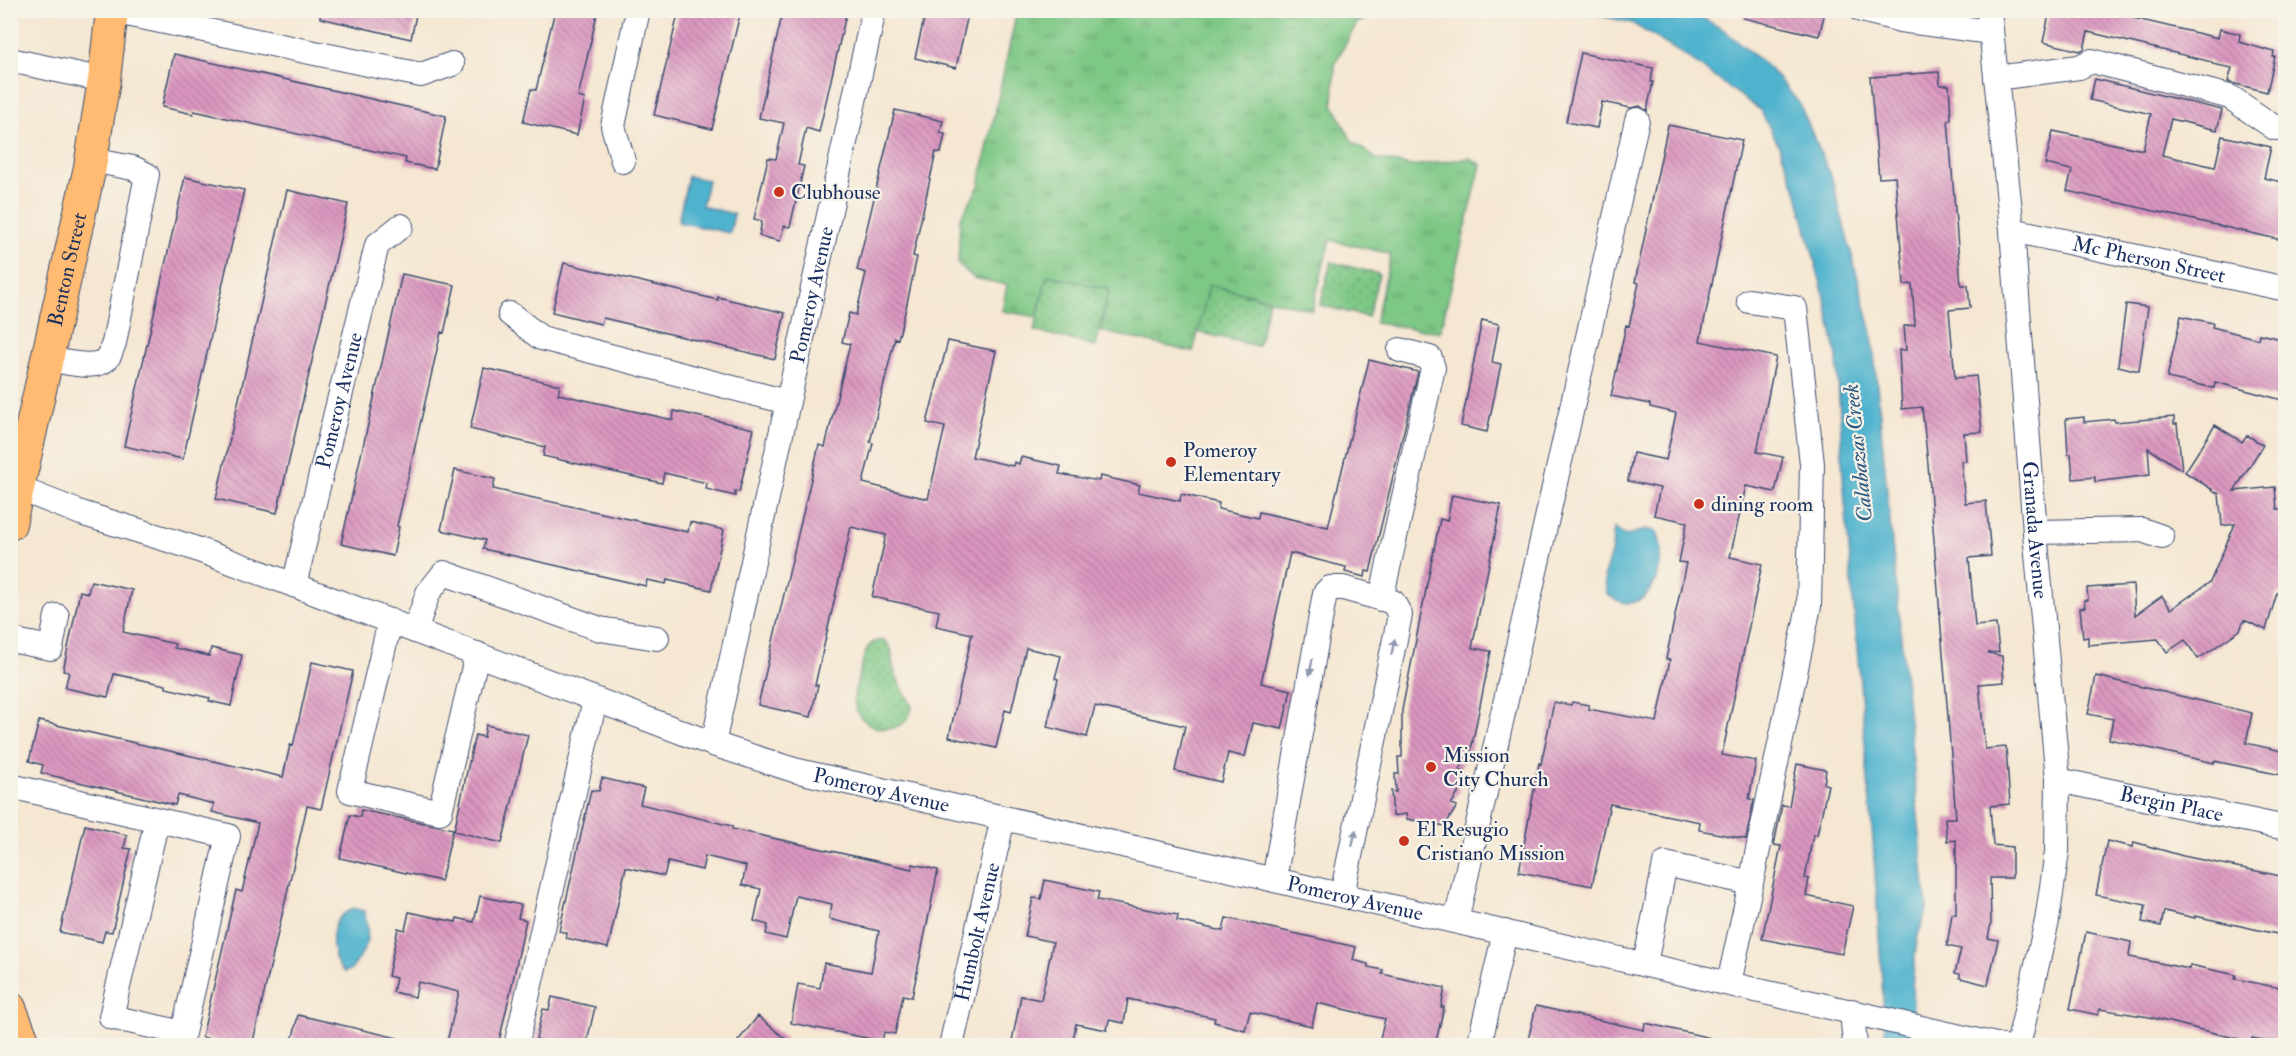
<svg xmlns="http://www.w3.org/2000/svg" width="2296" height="1056" viewBox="0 0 2296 1056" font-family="'IM FELL Double Pica',serif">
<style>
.grass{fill:url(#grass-tufts);stroke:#4c7c72;stroke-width:1.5}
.park{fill:url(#park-dots);stroke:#4c7c72;stroke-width:1.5}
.water{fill:#50b3ce;stroke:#367196;stroke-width:1.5}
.building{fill:url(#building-back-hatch)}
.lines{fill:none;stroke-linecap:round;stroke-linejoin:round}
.minor-casing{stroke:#3c4b6f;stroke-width:26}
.major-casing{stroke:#3c4b6f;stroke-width:34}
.minor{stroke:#fff;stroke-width:24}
.major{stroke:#febb71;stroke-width:32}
.oneway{fill:#8d97ae}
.poi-dot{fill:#c8321e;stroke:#f7f3e8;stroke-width:2}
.labels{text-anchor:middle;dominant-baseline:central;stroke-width:4.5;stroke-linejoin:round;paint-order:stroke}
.poi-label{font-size:21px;fill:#1b2f5e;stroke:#f7f3e8;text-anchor:start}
.street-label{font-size:21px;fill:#1b2f5e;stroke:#f7f3e8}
.water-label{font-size:22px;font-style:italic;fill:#2b5780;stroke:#f7f3e8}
</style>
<defs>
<pattern id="grass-tufts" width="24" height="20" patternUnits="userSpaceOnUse" patternTransform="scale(1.5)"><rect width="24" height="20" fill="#7dc885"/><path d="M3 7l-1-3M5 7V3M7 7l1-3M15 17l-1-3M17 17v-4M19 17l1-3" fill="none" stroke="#66a370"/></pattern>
<pattern id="park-dots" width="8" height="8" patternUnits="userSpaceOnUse" patternTransform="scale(1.5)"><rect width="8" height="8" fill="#7dc885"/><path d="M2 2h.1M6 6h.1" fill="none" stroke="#66a370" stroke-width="1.8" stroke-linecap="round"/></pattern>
<pattern id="building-back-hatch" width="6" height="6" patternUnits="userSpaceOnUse" patternTransform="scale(1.5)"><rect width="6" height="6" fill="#db96bf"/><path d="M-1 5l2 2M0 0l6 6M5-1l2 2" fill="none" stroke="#b17b9e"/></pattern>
</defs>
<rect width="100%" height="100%" fill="#f7f3e8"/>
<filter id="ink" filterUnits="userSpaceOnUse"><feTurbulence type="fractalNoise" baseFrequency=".0167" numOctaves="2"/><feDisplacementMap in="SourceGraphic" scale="12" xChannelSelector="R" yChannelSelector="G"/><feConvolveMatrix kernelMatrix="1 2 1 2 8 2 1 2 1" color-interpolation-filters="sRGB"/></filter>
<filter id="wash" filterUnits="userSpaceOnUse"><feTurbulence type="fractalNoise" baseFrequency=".008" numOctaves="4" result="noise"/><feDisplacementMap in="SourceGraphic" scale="24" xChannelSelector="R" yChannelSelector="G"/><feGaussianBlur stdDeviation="1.35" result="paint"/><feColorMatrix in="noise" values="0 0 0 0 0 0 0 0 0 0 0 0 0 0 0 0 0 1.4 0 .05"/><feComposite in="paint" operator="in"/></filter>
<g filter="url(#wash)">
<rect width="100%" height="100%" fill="#f5e7d2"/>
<path class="grass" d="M1017,11H1383L1357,23L1335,63L1333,104L1352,141L1377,159L1412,166L1470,158L1481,165L1440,332L1375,323L1391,254L1330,240L1312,310L1210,285L1193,352L1100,331L1109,289L1047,276L1037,317L1002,311L1007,285L974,278L958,264L960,219L979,186Z"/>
<path class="park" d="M1331,262L1379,274L1368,317L1320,305Z
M1047,275L1109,289L1096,346L1034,331Z
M1209,285L1269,300L1258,346L1198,332Z
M884,640C895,649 890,654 893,666C896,682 905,692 912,706C908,739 862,733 855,706C852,693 859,677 862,664C866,649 868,641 884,640Z"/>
<path class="water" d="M1580,11H1690L1724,30L1769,68L1799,103L1832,179L1872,333L1927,909L1917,938L1912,986L1915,1045H1886L1873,841L1843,477L1837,358L1827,307L1796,190L1780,148L1760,110L1687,57L1632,23Z
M688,176L708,180L702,206L734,214L730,233L678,222Z
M1614,528L1625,536L1646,529L1657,532C1671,564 1646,626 1607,594L1604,575L1612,550Z
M354,908L364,911C372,939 367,948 351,970L344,972C331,961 328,929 341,916C345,913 350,910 354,908Z"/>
<g id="blocks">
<path class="building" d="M320,10H417L411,39L320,18Z
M555,10H598L578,97L585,99L577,135L523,122L531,89L536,90Z
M679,10H741L712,129L654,115Z
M783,10H847L819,132L806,128L798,165L804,166L790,227L784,226L780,241L759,236L762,221L754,219L768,158L776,159L784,123L759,118Z
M926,10H969L956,68L915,58Z
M1744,10H1799L1824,16L1819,36L1743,18Z
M2050,10H2116L2134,14L2133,18L2218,38L2220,29L2240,34L2239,42L2274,52L2273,57H2275L2267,92L2228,82L2232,68L2212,64V62L2088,32L2084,49L2080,51L2043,42Z
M1581,53L1653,68L1651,82H1653L1647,111L1640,106L1631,108L1602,102L1597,128L1566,122Z
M174,54L446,116L435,169L405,163L406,158L194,111L193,114L162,107Z
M1939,72L1940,85H1949L1951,119L1948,120L1961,285H1968L1970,308L1949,310L1955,378L1976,376L1982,432L1964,433L1966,461H1961L1965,503L1986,501L1991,556L1969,558L1975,626L1996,624L1999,652L1988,653L2002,656L2004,682L1979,684L1985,749L2006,747L2010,804L1990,806L1993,845L2012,847V878H1990L1991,924L1988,938L1998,940L1988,985L1960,978V974L1955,973L1961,949L1947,946L1952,914H1956V840L1947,841L1945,818H1956L1928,464L1922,407L1902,409L1899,350H1906L1904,326L1915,325L1912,284L1904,285L1895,177L1879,178L1870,77Z
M2095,79L2222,110L2217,130L2171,119L2162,155L2215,167L2222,136L2271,147L2264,178L2286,183V241L2067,191L2072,170L2045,164L2053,131L2143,150L2151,114L2090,100Z
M895,110L943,121L940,133L945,134L941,153L936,152L913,256L917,257L906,308L898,339L895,338L870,442L873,443L863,483L928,499L945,427L927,423L948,341L996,351L972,457L1013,466L1014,462L1019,464L1021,457L1061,466L1059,474L1099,481L1100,476L1140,485L1138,492L1180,501L1181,494L1219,503L1218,509L1258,518L1259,512L1328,527L1369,360L1418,372L1370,572L1366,571L1365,577L1345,572L1346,567L1290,553L1261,683L1291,690L1282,729L1253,723L1245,757L1228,753L1221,782L1175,771L1185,726L1095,706L1087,737L1047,727L1058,679L1055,678L1061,656L1026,648L1011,712L1005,710L996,748L949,737L972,634L936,626L939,611L872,597L886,535L851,527L815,685H818L811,717L758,705L819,445L825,447L850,344L842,342L849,313L856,315L866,273L857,270Z
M1668,125L1742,140L1700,341L1776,357L1757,452L1783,457L1775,492L1746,486L1730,557L1762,564L1722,755L1756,761L1749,799L1754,800L1746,839L1699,830L1700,822L1610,804L1592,886L1519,872L1537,774L1539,763L1541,764L1554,702L1571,705L1572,702L1589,705L1588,709L1657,722L1670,660L1666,659L1686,563L1679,562L1687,522L1654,515L1660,488L1628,481L1633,453L1666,460L1676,413L1650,407V404L1611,396L1626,325L1629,326L1639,283L1635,282Z
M185,177L244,190L183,459L124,446Z
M287,190L348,204L277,513L216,499Z
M564,263L718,300V297L785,313L775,359L603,318L601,324L552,312Z
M402,274L455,285L444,333L441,332L397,526L399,527L393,556L341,544Z
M2126,304L2148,307L2139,371L2118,366Z
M2181,316L2213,323L2212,327L2258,339L2259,334L2286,340V401L2215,382L2214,388L2167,378Z
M1482,320L1499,324L1492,362L1501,364L1487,432L1461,426Z
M484,368L560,385L558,394L673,420L674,411L754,429L739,492L735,491V496L706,489L707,483L664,473L662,483L543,456L545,447L470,429Z
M2084,417V422L2114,419L2115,422L2174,417V424H2177L2182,470L2148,448L2150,475L2095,482V477L2073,479L2071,454H2068L2066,419Z
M2215,425L2242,442L2247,435L2263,445L2234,491L2275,487L2277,509H2286V593H2277L2266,630L2244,620L2240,630L2198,659L2185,640L2167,652L2158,639L2088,645V637L2083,638L2080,608L2085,607L2084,600H2088L2087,588L2133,585L2135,615L2162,596L2171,609L2210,582L2235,524L2222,526L2219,494L2185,472Z
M455,470L495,479L493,489L688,532L690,522L724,530L711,590L667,580L666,584L647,580L646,586L483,549L485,540L441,530Z
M1452,495L1501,505L1472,648L1491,651L1471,750L1459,770L1465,772L1456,788L1461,789L1451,804L1457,806L1445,826L1407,819L1406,814L1393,816L1391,791L1396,792L1395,774H1399L1398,757H1402V710L1440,519L1447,521Z
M91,581L132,590L123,632L175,644L174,648L209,656L211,648L242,655L231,706L209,701L210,698L166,688V685L114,674L108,697L65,688L69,672L63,671L80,591L88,593Z
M312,662L353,671L321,809L307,806L252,1046H239L202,1037L236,890L242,892L258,823L212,812L214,804L178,795L175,805L41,773L43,765L29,761L39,721L283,777L290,745L293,746Z
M2096,676L2252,713L2246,743L2286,752V776L2214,761V763L2109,739L2113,719L2088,714Z
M486,725L528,735L502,843L454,831L475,735L484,737Z
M1797,764L1826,770L1824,784L1828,785L1817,835H1813L1805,878L1809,879L1806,896L1853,906L1842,954L1762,939L1781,846L1774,845L1782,805L1789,806Z
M602,778L644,788L640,804L732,826V829L912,869L913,864L938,870L912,997L903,995L895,1034L884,1032L882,1041L791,1023L798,984L820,988L824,963L871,972L879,931L829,919L832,904L796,896L786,939L766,934L768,925L754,921L761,889L742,885L746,866L705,856L702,870L668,862L664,876L626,867L608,948L566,938L567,933L559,931L568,892L591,790L599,791Z
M361,810L453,829L441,881L340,858L350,815L360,817Z
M85,825L127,835L124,848L131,849L112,932L105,931L102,942L60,932Z
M2107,841L2133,847L2134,842L2183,856L2286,877V936L2195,916V918L2164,911L2161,926L2142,922L2146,905L2096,895Z
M1045,880L1099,892L1097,900L1178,915L1177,921L1223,931L1226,918L1356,947L1353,960L1368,964V967L1383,970L1382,974L1445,988L1441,1007H1444L1435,1046H1378L1385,1019L1317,1003L1312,1026L1250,1012L1245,1030L1214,1022L1215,1018L1128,999L1124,1023L1109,1020L1107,1030L1076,1024L1072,1046H1011L1021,996L1041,1000L1053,942L1025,936L1033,898L1041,899Z
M480,896L521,905L518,918L526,920L513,980L498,1046H446L459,992L418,982L415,997L393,992L396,978L388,976L398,928L405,930L409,912L456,922L457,918L474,922Z
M2086,932L2131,942L2129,956L2130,957L2189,969L2190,965L2236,975L2235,979L2286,989V1045L2252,1038L2251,1042L2149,1017L2100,1009L2098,1015L2070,1009Z
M552,997L595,1007L586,1046H541L542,1041L536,1039L543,1009L549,1010Z
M1536,1006L1644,1030L1645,1023L1711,1038L1710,1046H1552L1528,1040Z
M298,1015L398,1038L397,1046H291Z
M758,1016L794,1046H734Z"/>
</g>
</g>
<g filter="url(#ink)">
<use href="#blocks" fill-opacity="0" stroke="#3c4b6f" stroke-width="1.5"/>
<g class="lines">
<g class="minor-casing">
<g id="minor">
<path d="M1861,10L1900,20L1991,32"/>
<path id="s1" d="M1989,10L2012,230L2035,532L2058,780L2057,852L2047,921L2018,1046"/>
<path d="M112,11L421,75L452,64"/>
<path d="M10,60L104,80"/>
<path d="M1996,78L2079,67L2092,61L2230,97L2275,128L2286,126"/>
<path d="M623,161L613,126L638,10"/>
<path id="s2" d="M2012,230L2286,289"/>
<path d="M510,314L541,338L787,402"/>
<path d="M47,359C63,361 97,372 108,357C111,353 112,347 114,343L147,175L133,168L91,160"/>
<path id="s3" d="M10,485L81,513L188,546L294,585L713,744L794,770L2000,1046"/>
<path d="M2035,532L2142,530L2162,537"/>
<path id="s4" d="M294,585L377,245L401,226"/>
<path d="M1381,599L1433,368L1430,358L1400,350"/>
<path d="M390,621L350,791L440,812L477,654"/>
<path d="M415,631L428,593L444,573L600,629L657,638"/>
<path d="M10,640L51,648L57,616"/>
<path id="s5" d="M713,744L874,10"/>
<path id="s6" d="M2058,780L2286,828"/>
<path d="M10,786L228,836L183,1033L111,1017L157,820"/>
<path d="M1274,880L1325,593L1330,588H1343L1393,602L1400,615L1342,895"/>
<path d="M1456,921L1637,120"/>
<path d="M1645,964L1665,864L1751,883L1809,606L1812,464L1795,308L1749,301"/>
<path d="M1729,983L1751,883"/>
<path d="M1852,1011L1855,1046"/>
<path d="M516,1046L595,700"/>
<path id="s7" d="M951,1046L1003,818"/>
<path d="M1479,1046L1505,932"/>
</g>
</g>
<g class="major-casing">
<g id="major">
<path id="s8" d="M10,524L90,167L104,80L112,10"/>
<path d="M10,1008L25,1046"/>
</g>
</g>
<use href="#minor" class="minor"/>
<use href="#major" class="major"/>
</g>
<defs><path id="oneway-solid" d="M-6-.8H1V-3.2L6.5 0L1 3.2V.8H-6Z" transform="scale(1.5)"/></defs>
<g class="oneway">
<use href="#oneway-solid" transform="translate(1393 647) rotate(-78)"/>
<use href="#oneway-solid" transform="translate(1311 667) rotate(100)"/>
<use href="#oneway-solid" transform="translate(1354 838) rotate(-78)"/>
</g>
</g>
<g class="poi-dot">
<circle cx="779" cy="192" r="6"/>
<circle cx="1171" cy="462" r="6"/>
<circle cx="1699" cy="504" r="6"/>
<circle cx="1431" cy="767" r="6"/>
<circle cx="1404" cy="841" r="6"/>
</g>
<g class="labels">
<g class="poi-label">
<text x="791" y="192">Clubhouse</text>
<text x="1183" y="450">Pomeroy<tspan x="1183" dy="24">Elementary</tspan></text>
<text x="1711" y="504">dining room</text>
<text x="1443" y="755">Mission<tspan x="1443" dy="24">City Church</tspan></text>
<text x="1416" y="829">El Resugio<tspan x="1416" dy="24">Cristiano Mission</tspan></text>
</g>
<g class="street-label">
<text stroke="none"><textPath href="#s2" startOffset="140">Mc Pherson Street</textPath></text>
<text stroke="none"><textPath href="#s8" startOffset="261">Benton Street</textPath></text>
<text stroke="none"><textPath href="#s5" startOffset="460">Pomeroy Avenue</textPath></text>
<text stroke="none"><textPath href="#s4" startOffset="190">Pomeroy Avenue</textPath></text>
<text stroke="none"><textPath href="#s1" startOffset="522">Granada Avenue</textPath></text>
<text stroke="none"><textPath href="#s3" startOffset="924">Pomeroy Avenue</textPath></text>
<text stroke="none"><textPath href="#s6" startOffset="116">Bergin Place</textPath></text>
<text stroke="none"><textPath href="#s3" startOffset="1410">Pomeroy Avenue</textPath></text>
<text stroke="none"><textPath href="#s7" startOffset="117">Humbolt Avenue</textPath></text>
</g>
<g class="water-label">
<text transform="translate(1858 453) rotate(-96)">Calabazas Creek</text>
</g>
</g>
<rect width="2296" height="1056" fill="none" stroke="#f7f3e8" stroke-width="36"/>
</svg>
